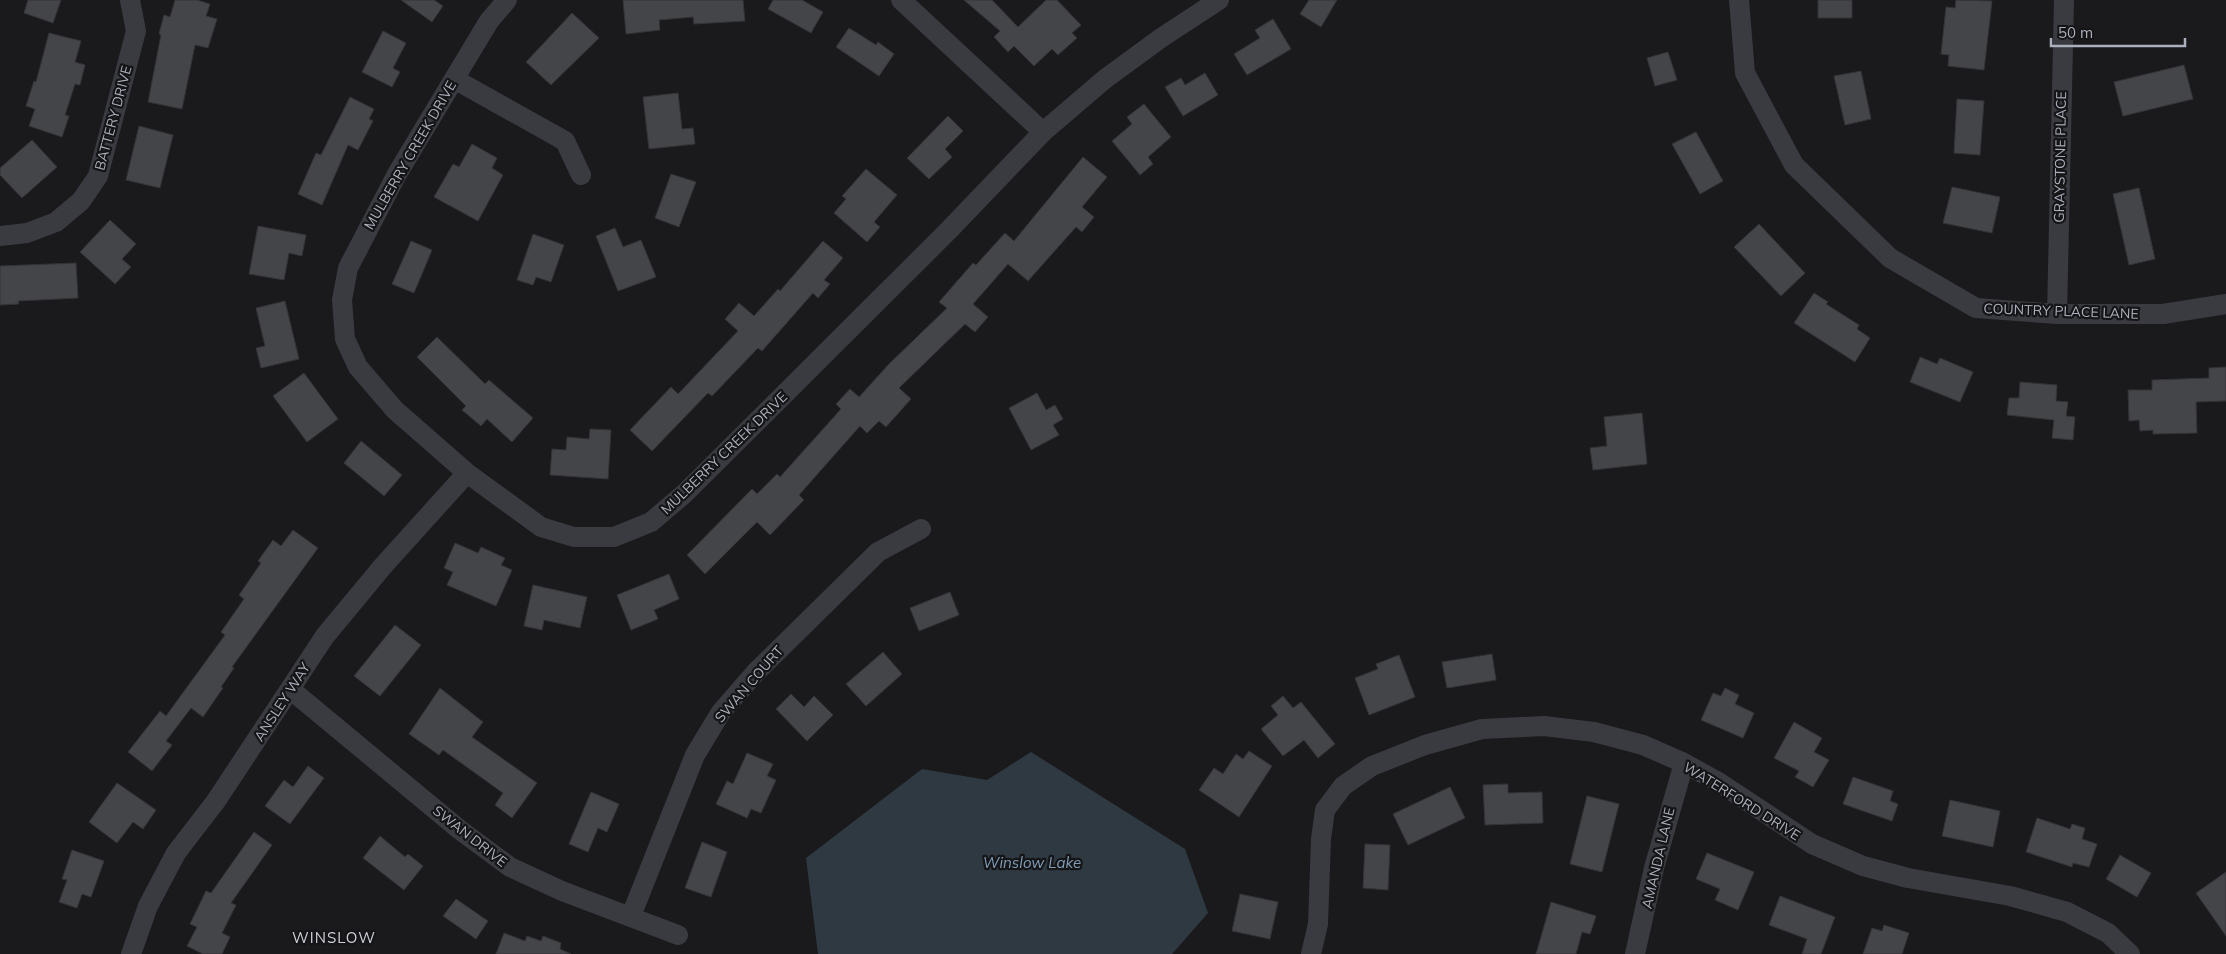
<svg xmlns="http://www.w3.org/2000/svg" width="2226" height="954" viewBox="0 0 2226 954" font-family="Mulish,sans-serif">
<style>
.water{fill:#2e3941}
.building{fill:#444549;stroke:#343338}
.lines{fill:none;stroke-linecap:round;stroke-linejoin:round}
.street{stroke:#3a3b41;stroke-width:20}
.labels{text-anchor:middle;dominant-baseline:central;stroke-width:4.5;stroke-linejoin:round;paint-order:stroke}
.street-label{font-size:14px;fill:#abb0bc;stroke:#151517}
.water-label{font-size:15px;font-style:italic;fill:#819eb9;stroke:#151517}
.neighbourhood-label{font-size:15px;letter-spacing:1px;fill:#cdd0d8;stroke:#151517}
</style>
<rect width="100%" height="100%" fill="#1a1a1c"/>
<path class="water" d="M1031,752L1185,849L1208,913L1172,954H818L806,858L922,769L987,780Z"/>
<path class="building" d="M28,0H61L53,23L24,13Z
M175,0H197L210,4L206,16L217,19L208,48L195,45L182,109L148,102L161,35L159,34L164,15L170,17Z
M401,0H434L443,6L432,22Z
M623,0H743L745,21L694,24L693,17L659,20L660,30L626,34Z
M773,0H802L823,12L811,33L768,9Z
M964,0H992L1018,27L1046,0H1057L1081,25L1072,33L1077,38L1058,55L1052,49L1034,66L1014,46L1008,52L994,37L1000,31Z
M1309,0H1337L1321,27L1300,14Z
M1818,0H1852V18H1818Z
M1956,0L1992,1L1984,70L1948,66L1949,55L1941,54L1946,7L1955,8Z
M572,13L599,38L551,85L526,62Z
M1273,19L1291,49L1247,75L1234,54L1260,38L1255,30Z
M849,28L876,45L878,42L894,54L879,76L836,47Z
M383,31L406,43L393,68L400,72L392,87L362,72Z
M49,33L81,41L75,62L85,65L80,85L75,84L65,115L69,116L62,137L29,126L35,109L26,106L34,81L36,82Z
M1668,52L1677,80L1655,86L1647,58Z
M2184,65L2193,99L2123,116L2114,82Z
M1861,71L1871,119L1845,125L1834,76Z
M1205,73L1218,95L1183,116L1165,87L1181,78L1185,85Z
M678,93L682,129L693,128L695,144L649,149L643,97Z
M350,97L374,109L369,119L373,121L358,150L348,145L322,205L298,194L316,153L321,155Z
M1957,99L1984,101L1980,155L1954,153Z
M1144,104L1171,137L1148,157L1153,164L1140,175L1112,141L1132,124L1127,117Z
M948,116L963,131L945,149L952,157L929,179L907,158Z
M139,126L173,135L160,188L126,180Z
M1696,132L1723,181L1700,194L1672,144Z
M32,140L57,167L22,198L0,175V168Z
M472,144L497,158L492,168L503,175L478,221L434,197L453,164L459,167Z
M1083,157L1107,177L1082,207L1094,217L1082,232L1076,227L1028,281L1008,264L973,304L988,317L975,332L965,324L899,388L911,399L886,427L879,421L867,433L860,426L799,495L804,500L770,535L757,522L705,574L687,555L752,489L757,494L777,474L780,477L841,409L836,404L850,389L859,397L889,364L947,308L939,302L973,263L976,265L1005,233L1014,241Z
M866,169L897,195L874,222L880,227L867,242L834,213L846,199L842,196Z
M671,174L696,182L679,227L655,218Z
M1952,187L2000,197L1992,233L1943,223Z
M2139,188L2155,259L2129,265L2113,194Z
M110,220L136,244L122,259L131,267L115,284L80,252Z
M1759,224L1805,273L1781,296L1734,247Z
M258,226L306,235L302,256L289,253L284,280L249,274Z
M615,228L623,247L641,240L656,277L618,291L596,236Z
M533,234L564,245L551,282L536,277L533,285L517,280Z
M411,241L432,250L414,293L392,284Z
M823,241L843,258L824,280L830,284L818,298L813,293L762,351L758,348L712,396L708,393L652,451L630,430L671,387L678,394L738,331L725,319L739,303L754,316L778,289L780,291Z
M76,263L78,298L18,301L19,304L0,305V266Z
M1814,293L1828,302L1826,304L1859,325L1857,329L1870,338L1855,362L1794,323Z
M285,301L299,359L261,368L256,348L265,346L256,308Z
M437,337L485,384L489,380L533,418L512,442L487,419L481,426L462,410L466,406L417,357Z
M1920,357L1937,364L1940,358L1973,372L1960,402L1910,382Z
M2226,367V401L2196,402L2197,433L2153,434V430L2140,431L2139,420L2129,421L2128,390H2152V380L2209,378V368Z
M304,373L338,419L307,442L273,396Z
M2020,382L2057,385L2056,401L2068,402L2066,416L2075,417L2073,440L2052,438L2054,420L2007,415L2009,398H2019Z
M1037,393L1046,410L1055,405L1063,419L1053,425L1059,435L1031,450L1009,408Z
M1642,413L1647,464L1593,470L1590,448L1607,446L1604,417Z
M590,429L611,430L608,479L550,475L552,449L566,450L567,437L589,439Z
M361,441L402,475L384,496L344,463Z
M293,530L318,548L232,667L234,668L221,687L223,688L203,717L191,708L166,741L172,745L152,771L128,752L160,711L166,716L225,635L221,632L244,599L239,595L261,563L258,561L273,540L281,546Z
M455,543L478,553L481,547L505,558L501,565L512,570L496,606L447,585L453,572L444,568Z
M669,574L679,599L654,610L658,619L631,630L617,595Z
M533,585L587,597L580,628L544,620L542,630L524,626Z
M950,592L959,615L919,631L910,608Z
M395,625L421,645L380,696L354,676Z
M883,652L902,674L866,706L846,684Z
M1492,654L1496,680L1447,688L1442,662Z
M1399,655L1415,697L1369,715L1355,678L1378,669L1376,664Z
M440,688L483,722L472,737L537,783L512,818L495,805L503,793L443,750L439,755L409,734Z
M1725,688L1739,695L1735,704L1754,713L1743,738L1701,720L1713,693L1721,696Z
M791,694L804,707L814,696L833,715L807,741L776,709Z
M1283,696L1293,708L1301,702L1335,744L1318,758L1304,740L1283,756L1261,729L1278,715L1271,706Z
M1794,722L1822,738L1814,752L1829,760L1813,787L1795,777L1799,771L1774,758Z
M1249,751L1272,766L1239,817L1199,790L1214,768L1223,774L1236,754L1243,759Z
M747,753L773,764L767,776L776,780L761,813L751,809L747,818L716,804L727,781L733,784Z
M308,766L324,778L290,824L265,806L284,780L293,787Z
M1853,777L1893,791L1890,801L1898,804L1892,821L1843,804Z
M117,783L156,810L143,829L133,822L117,843L89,822Z
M1508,784V793L1542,792L1543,823L1485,825L1483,785Z
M1450,787L1465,818L1408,845L1393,814Z
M591,792L619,804L607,832L598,828L588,852L569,844Z
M1587,796L1619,804L1602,872L1570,864Z
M1950,800L2000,811L1993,847L1942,836Z
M2037,818L2070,829L2072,824L2085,828L2082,839L2097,844L2089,867L2073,863L2072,867L2026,852Z
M254,832L272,845L231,903L236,905L222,933L230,937L222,954H203L187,946L197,927L190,924L206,891L211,893Z
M380,836L405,857L408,854L423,866L404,890L363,858Z
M702,842L727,852L711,897L685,888Z
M1365,844L1390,845L1388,890L1363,888Z
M72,850L104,861L91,897L82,894L77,908L59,902L67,880L62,879Z
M1707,853L1754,872L1738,910L1715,900L1720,889L1696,879Z
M2120,855L2151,873L2137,897L2106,879Z
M2226,872V936L2196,893Z
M1240,894L1278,902L1270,939L1232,931Z
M1780,896L1835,917L1821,954H1802L1807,939L1769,925Z
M456,899L488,921L476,939L443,916Z
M1551,902L1596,916L1590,934L1582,932L1576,954H1536Z
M1884,925L1909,933L1902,954H1863L1872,928L1882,931Z
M504,933L525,941L527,936L541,941L543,936L561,943L560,949L571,954H496Z"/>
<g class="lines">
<path class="street" d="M507,0L489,21L397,174L348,268L342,300L345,339L358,367L395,410L467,473L541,527L574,537H614L651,522L684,494L948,231L1043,132L1105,79L1161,38L1219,0
M901,0L1043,132
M1739,0L1745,73L1794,165L1890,258L1976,308L2057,314H2163L2226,304
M454,79L565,141L581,175
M0,236L27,233L56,222L81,201L98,176L136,31L130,0
M2057,314L2064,0
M290,689L460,830L510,867L562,891L678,935
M631,916L695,755L721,712L755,673L878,552L921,529
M131,954L148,906L176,853L216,801L325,636L383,566L467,473
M1311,954L1318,924L1321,839L1325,810L1343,786L1372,766L1425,745L1482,729L1544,726L1594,732L1643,745L1684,763L1720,783L1812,844L1863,866L1908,878L2010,896L2067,912L2108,933L2130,954
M1635,954L1654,868L1684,763"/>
</g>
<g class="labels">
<g class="street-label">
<text transform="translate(113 118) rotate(-75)">BATTERY DRIVE</text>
<text transform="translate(410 155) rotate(-60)">MULBERRY CREEK DRIVE</text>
<text transform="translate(2060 157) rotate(-89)">GRAYSTONE PLACE</text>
<text transform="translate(2061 311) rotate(2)">COUNTRY PLACE LANE</text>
<text transform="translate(724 453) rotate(-44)">MULBERRY CREEK DRIVE</text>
<text transform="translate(749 684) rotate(-49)">SWAN COURT</text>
<text transform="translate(282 702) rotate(-57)">ANSLEY WAY</text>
<text transform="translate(1742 801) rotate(32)">WATERFORD DRIVE</text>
<text transform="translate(470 836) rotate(38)">SWAN DRIVE</text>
<text transform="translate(1658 858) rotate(-77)">AMANDA LANE</text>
</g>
<g class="water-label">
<text x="1032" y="862">Winslow Lake</text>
</g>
<g class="neighbourhood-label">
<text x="334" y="937">WINSLOW</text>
</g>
</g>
<path d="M2051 38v8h134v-8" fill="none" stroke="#abb0bc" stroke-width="2.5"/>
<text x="2058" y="38" font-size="15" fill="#abb0bc" stroke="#151517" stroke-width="4" paint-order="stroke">50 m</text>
</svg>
